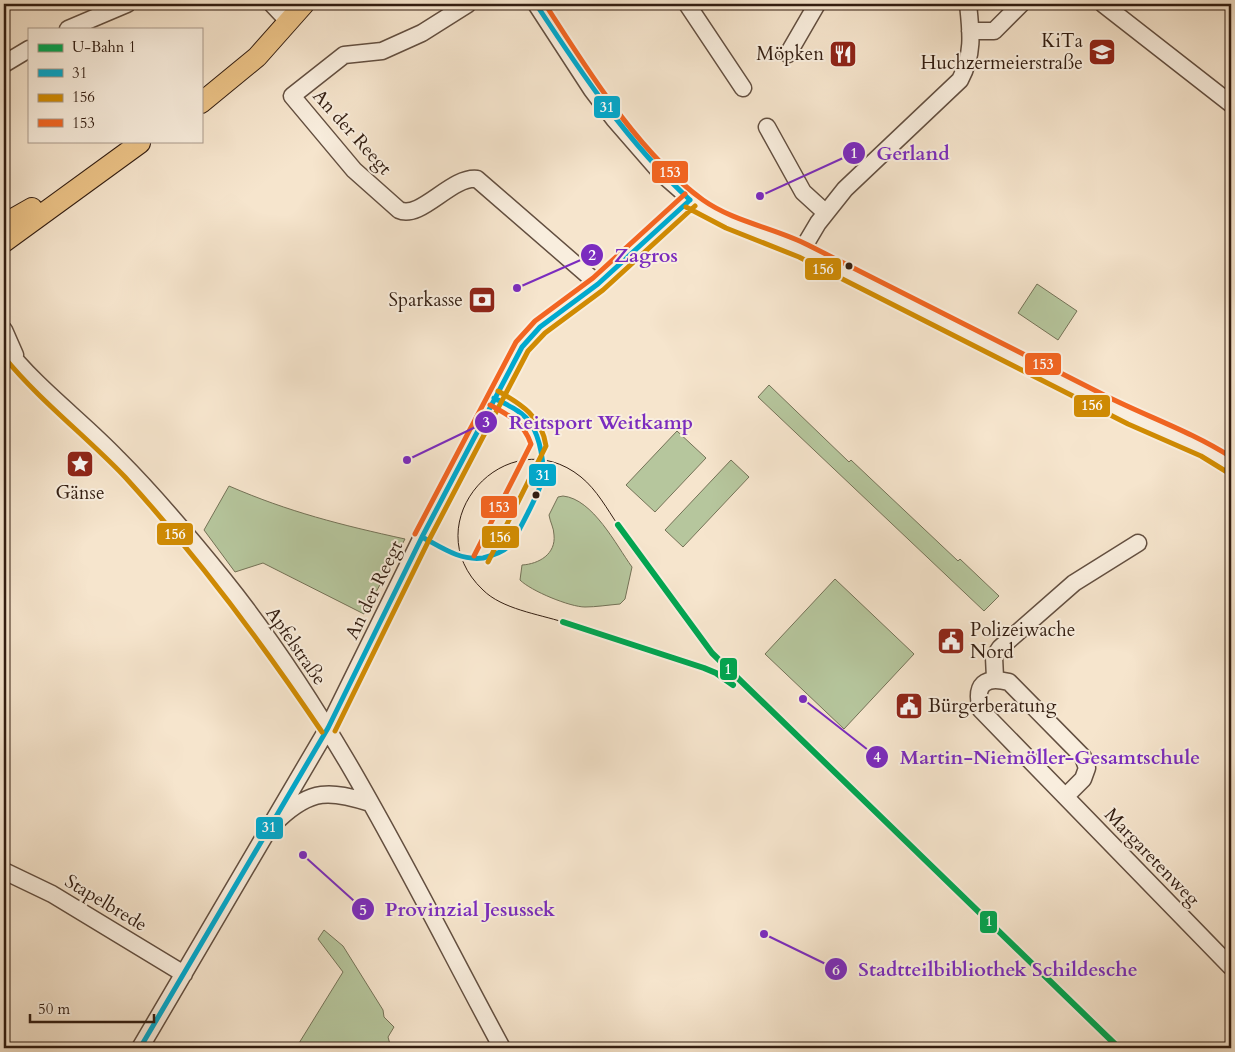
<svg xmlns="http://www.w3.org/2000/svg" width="1235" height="1052" viewBox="0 0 1235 1052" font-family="Cardo,serif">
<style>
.green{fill:#b6c69d;stroke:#747257}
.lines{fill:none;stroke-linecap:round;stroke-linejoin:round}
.minor-casing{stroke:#634f40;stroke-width:19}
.major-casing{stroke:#321d11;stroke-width:22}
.minor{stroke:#f9eede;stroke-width:16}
.major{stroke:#ebc286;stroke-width:20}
.tram{stroke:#321d11;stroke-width:1}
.bus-1-casing{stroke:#f9eede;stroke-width:9}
.bus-2-casing{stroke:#f9eede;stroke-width:9}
.bus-3-casing{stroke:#f9eede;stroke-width:9}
.bus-1{stroke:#00a9ce;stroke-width:5}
.bus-2{stroke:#d08b03;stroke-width:5}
.bus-3{stroke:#f26522;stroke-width:5}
.metro-1-casing{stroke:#f9eede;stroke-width:10}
.metro-1{stroke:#00a651;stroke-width:6}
.bus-dot{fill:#321d11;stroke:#f9eede;stroke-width:2}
.labels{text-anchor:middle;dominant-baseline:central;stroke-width:4;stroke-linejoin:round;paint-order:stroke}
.poi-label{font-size:19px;fill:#321d11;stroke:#f9eede;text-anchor:end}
.street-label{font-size:19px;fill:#321d11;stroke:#f9eede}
.leader{fill:none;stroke:#7b2cbf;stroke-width:2}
.callout-dot{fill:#7b2cbf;stroke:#f9eede;stroke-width:2}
.mark-label{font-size:15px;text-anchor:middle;font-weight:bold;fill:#fff}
.callout-label{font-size:20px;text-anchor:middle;font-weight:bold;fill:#7b2cbf;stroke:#f9eede;stroke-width:4;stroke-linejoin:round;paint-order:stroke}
.line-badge{stroke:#f9eede;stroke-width:2}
.badge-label{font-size:14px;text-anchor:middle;font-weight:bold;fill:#fff}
</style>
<rect width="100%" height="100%" fill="#f6e5cd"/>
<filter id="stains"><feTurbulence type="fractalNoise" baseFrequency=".004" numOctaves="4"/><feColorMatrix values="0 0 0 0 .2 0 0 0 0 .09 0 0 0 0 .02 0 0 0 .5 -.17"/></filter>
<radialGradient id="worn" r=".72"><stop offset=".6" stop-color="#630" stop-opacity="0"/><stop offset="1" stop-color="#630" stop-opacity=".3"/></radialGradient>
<path class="green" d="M1037,284L1077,311L1058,340L1018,313Z
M769,385L849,462L851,460L958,561L960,559L999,596L984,611L758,397Z
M677,431L706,458L655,512L626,485Z
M731,460L749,477L683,547L665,530Z
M229,486C289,512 341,525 405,539L364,614L263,563L235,572L204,530Z
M563,496C593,499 616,545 632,567L625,599L620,604C608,605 596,607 585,607C570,607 531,591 520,580L522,565C539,564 556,554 554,535C554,528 550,522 549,515L558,497Z
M835,579L914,654L844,729L765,654Z
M324,930L343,946L383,1010L384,1017L394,1027L388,1037L391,1048H296L343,972L318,939Z"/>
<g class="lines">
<g class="minor-casing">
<path id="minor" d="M272,4L288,21
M468,4L422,33L382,51L344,55L292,96L354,170L399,210C421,220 451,176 477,179L598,284
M536,4L592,90L614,119L661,173L700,207L729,221L802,250L1131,417L1205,449L1231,466
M687,4L743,88
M1103,4L1231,104
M68,29L127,4
M970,31H994L1021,4
M788,54L817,4
M4,64L29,49
M767,127L803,192L826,213
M802,250L818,223L845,189L960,80C974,54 971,32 968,4
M4,330L15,355
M4,346C36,388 81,420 118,459C156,497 191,539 224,580C338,722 416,889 502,1048
M995,678L994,657L1000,648L1074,583L1138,543
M1066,796L1083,779L1087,768L1083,757L1009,682C985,676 974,684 981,710L1231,967
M279,819C311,789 330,790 370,803
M4,871L52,894L184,974
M140,1048L328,728L422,537L522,347L540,327L598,284L690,200"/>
</g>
<g class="major-casing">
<path id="major" d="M201,103L257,57L304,4
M4,224L32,208
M4,242L140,143"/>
</g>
<use href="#minor" class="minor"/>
<use href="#major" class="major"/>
<path class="tram" d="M563,622C538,614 502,609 483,590C412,523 507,417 581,477C597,490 607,509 618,525"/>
<g class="bus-1-casing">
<path id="bus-1" d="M536,4C582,74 628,143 690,200
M422,537C441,547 460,561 483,558C491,556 504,552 510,545C516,537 541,489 542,480C545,464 540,438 531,424C523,411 507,405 494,398
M140,1048L328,728L422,537L522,347L540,327L598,284L690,200"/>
</g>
<g class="bus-2-casing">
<path id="bus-2" d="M686,207L726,228L799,257L1128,424L1201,456L1227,472
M4,357C40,401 86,436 125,477C198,557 262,643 322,732
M488,562L546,446C542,417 521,404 498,391
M335,731L429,540L528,351L545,333L603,290L695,206"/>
</g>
<g class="bus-3-casing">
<path id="bus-3" d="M545,4C587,69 639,154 703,200C734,222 775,228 808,245C908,295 1007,346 1106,396C1148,417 1192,432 1231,457
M415,534L516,342L535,321L593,278L685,194
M474,556L531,444C524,423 509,415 490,405"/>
</g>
<use href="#bus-1" class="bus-1"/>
<use href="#bus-2" class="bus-2"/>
<use href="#bus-3" class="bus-3"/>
<g class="metro-1-casing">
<path id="metro-1" d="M618,525L712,653L1119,1048
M563,622L704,668L716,673L733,685"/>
</g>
<use href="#metro-1" class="metro-1"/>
</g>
<defs>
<g id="school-square" transform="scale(1.4375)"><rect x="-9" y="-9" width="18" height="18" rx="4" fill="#8f2418" stroke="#f9eede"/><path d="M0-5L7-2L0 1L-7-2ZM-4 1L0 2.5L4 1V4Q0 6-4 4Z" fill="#fff"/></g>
<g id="restaurant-square" transform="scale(1.4375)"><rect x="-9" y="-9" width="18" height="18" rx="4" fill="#8f2418" stroke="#f9eede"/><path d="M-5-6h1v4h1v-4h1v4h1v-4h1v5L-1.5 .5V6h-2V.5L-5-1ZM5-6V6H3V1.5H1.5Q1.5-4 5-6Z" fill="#fff"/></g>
<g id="bank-square" transform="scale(1.4375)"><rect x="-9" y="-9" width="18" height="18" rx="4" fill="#8f2418" stroke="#f9eede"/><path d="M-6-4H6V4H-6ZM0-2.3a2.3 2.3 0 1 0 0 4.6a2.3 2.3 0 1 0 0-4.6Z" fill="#fff"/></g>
<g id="sight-square" transform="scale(1.4375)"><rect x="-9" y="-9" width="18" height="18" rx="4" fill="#8f2418" stroke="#f9eede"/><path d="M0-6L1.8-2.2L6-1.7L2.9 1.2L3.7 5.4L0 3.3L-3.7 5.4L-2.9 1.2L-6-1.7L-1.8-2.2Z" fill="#fff"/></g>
<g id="civic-square" transform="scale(1.4375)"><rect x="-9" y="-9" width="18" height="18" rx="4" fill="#8f2418" stroke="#f9eede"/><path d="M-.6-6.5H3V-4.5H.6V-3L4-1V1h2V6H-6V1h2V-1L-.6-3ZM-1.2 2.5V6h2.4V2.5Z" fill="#fff"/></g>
</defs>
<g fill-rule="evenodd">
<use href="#school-square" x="1102" y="52"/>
<use href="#restaurant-square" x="843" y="54"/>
<use href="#bank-square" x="482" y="300"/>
<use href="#sight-square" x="80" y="464"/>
<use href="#civic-square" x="951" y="641"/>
<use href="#civic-square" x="909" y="706"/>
</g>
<g class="bus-dot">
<circle cx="849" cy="266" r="4.5"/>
<circle cx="536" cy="495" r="4.5"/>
</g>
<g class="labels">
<g class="poi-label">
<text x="1083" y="41">KiTa<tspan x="1083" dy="22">Huchzermeierstraße</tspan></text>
<text x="824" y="54">Möpken</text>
<text x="463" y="300">Sparkasse</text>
<text x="80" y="493" text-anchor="middle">Gänse</text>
<text x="970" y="630" text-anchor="start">Polizeiwache<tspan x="970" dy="22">Nord</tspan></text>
<text x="928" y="706" text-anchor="start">Bürgerberatung</text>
</g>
<g class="street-label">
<text transform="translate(352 132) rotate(48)">An der Reegt</text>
<text transform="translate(374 590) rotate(-64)">An der Reegt</text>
<text transform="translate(296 646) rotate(55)">Apfelstraße</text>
<text transform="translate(1152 857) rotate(46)">Margaretenweg</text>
<text transform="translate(106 903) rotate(31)">Stapelbrede</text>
</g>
</g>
<path class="leader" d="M760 196L854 153M517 288L592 255M407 460L486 422M803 699L877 757M303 855L363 909M764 934L836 969"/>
<g class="callout-dot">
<circle cx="760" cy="196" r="5"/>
<circle cx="517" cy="288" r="5"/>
<circle cx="407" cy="460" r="5"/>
<circle cx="803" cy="699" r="5"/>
<circle cx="303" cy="855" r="5"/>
<circle cx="764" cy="934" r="5"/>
<circle cx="854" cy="153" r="12"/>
<circle cx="592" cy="255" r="12"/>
<circle cx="486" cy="422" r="12"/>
<circle cx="877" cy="757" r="12"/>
<circle cx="363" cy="909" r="12"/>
<circle cx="836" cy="969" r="12"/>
</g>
<g class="mark-label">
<text x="854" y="158">1</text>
<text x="592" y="260">2</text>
<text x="486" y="427">3</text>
<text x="877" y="762">4</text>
<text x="363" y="915">5</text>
<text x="836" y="975">6</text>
</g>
<g class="callout-label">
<text x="913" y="160">Gerland</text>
<text x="646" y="262">Zagros</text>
<text x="601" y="429">Reitsport Weitkamp</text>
<text x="1050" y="764">Martin-Niemöller-Gesamtschule</text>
<text x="470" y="916">Provinzial Jesussek</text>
<text x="998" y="976">Stadtteilbibliothek Schildesche</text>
</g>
<g class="line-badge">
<rect x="593" y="95" width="28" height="24" rx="5" fill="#00a9ce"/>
<rect x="651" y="160" width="38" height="24" rx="5" fill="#f26522"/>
<rect x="804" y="257" width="38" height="24" rx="5" fill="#d08b03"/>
<rect x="1024" y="352" width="38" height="24" rx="5" fill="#f26522"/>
<rect x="1073" y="394" width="38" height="24" rx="5" fill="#d08b03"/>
<rect x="528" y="463" width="29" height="24" rx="5" fill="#00a9ce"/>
<rect x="480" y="495" width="38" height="24" rx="5" fill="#f26522"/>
<rect x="156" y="522" width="38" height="24" rx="5" fill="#d08b03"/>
<rect x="481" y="525" width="39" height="24" rx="5" fill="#d08b03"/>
<rect x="719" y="657" width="19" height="24" rx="5" fill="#00a651"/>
<rect x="255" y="816" width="29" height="24" rx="5" fill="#00a9ce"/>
<rect x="979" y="910" width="19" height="24" rx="5" fill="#00a651"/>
</g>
<g class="badge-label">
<text x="607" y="112">31</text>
<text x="670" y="177">153</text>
<text x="823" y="274">156</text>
<text x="1043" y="369">153</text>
<text x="1092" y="410">156</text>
<text x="543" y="480">31</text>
<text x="499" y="512">153</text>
<text x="175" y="539">156</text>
<text x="500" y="542">156</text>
<text x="728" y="674">1</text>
<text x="269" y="832">31</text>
<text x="989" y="926">1</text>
</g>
<rect width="1235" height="1052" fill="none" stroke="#f6e5cd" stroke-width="20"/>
<rect x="5" y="5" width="1225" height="1042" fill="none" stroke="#321d11" stroke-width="2.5"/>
<rect x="10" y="10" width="1215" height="1032" fill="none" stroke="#321d11"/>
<rect x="28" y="28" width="175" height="115" fill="#f9eede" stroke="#a99a8c"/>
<rect x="38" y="44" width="25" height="8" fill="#00a651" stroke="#a99a8c"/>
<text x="72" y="52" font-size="15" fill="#321d11">U-Bahn 1</text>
<rect x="38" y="69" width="25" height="8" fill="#00a9ce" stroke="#a99a8c"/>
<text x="72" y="78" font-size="15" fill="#321d11">31</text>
<rect x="38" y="94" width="25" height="8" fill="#d08b03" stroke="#a99a8c"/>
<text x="72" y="102" font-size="15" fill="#321d11">156</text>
<rect x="38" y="119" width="25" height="8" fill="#f26522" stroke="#a99a8c"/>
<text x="72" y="128" font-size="15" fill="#321d11">153</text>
<path d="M30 1014v8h124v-8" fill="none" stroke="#321d11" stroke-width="2.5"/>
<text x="38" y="1014" font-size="15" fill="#321d11" stroke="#f9eede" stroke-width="4" paint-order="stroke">50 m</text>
<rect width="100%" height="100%" filter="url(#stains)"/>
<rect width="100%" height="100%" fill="url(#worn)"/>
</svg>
